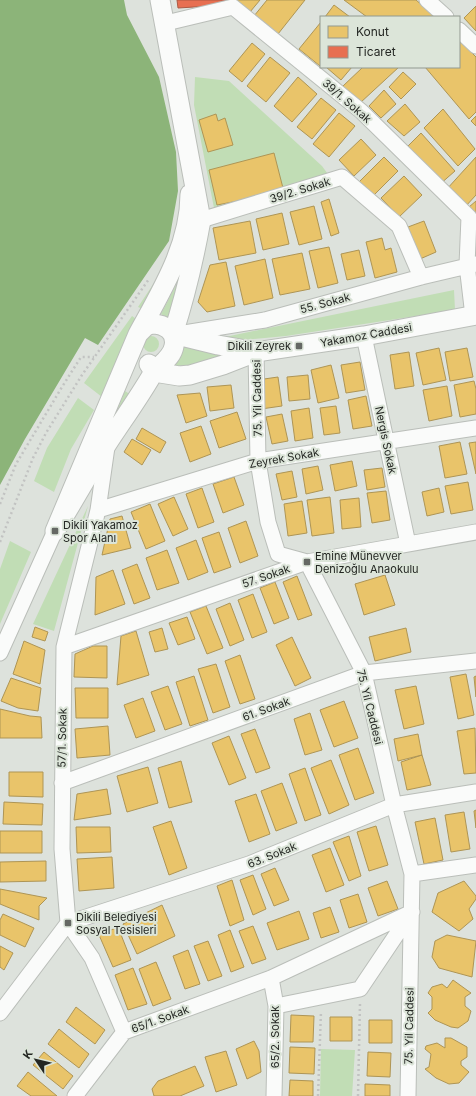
<svg xmlns="http://www.w3.org/2000/svg" width="476" height="1096" viewBox="0 0 476 1096" font-family="Inter,sans-serif">
<style>
.green{fill:#c1ddb5}
.water{fill:#8cb479}
.homes{fill:#e9c46a;stroke:#ae9555}
.shops{fill:#e76f51;stroke:#ac5943}
.lines{fill:none;stroke-linecap:round;stroke-linejoin:round}
.minor-casing{stroke:#babeb9;stroke-width:17}
.major-casing{stroke:#babeb9;stroke-width:21}
.path{stroke:#c2c3c2;stroke-width:2.5;stroke-dasharray:2 3;stroke-linecap:butt}
.minor{stroke:#fafbfa;stroke-width:15}
.major{stroke:#fafbfa;stroke-width:19}
.poi-dot{fill:#656864;stroke:#dce5d9;stroke-width:1.5}
.labels{text-anchor:middle;dominant-baseline:central;stroke-width:4;stroke-linejoin:round;paint-order:stroke}
.street-label{font-size:11px;fill:#242723;stroke:#dce5d9}
.poi-label{font-size:11px;fill:#242723;stroke:#dce5d9;text-anchor:start}
</style>
<rect width="100%" height="100%" fill="#dde2dc"/>
<path class="green" d="M195,77L229,81L322,166L330,177L214,208L194,105Z
M186,266L168,318L161,314Z
M162,271L145,310L138,307Z
M454,290L455,310L286,336L221,342L220,338Z
M132,316L139,321L102,397L84,383Z
M143 344a8 8 0 1 1 16 0a8 8 0 1 1-16 0Z
M181,342L236,354L182,369L170,363Z
M125,391L131,395L111,425Z
M78,398L94,410L71,449L54,492L34,481L47,448Z
M88,506L54,631L33,624Z
M10,541L31,552L0,624V569Z
M321,1049L355,1050L352,1096H320Z"/>
<path class="water" d="M0,0H124L127,15L159,77L176,152L178,191L169,241L98,345L85,338L25,439L0,485Z"/>
<path class="homes" d="M235,0H260L250,12Z
M267,0H305L278,34L254,16Z
M344,0H416L436,17H367Z
M334,5L350,17H325Z
M476,6V31L464,18Z
M321,22V64L320,66L299,49Z
M459,40L476,57V112L469,119L425,67H459Z
M252,43L265,54L242,82L229,71Z
M270,57L290,73L266,102L247,86Z
M326,67H352L341,80Z
M363,67H399L360,103L343,86Z
M403,72L416,84L401,99L389,87Z
M298,77L317,94L292,122L274,106Z
M384,90L396,104L381,118L369,106Z
M321,98L336,110L312,139L297,127Z
M405,104L420,122L404,136L387,121Z
M443,109L475,149L458,166L424,128Z
M339,113L355,126L329,157L313,144Z
M216,114L218,121L225,118L233,145L208,152L199,120Z
M476,116V126L471,121Z
M421,133L455,171L439,185L405,149Z
M361,139L376,155L354,176L339,160Z
M274,153L284,192L217,205L209,170Z
M384,157L398,171L371,198L357,184Z
M476,157V195L465,207L446,190Z
M404,176L422,195L399,217L381,198Z
M329,199L339,233L331,236L321,202Z
M476,201V215L469,207Z
M314,206L322,239L299,245L290,212Z
M282,213L289,244L263,250L256,219Z
M250,221L256,253L219,260L213,228Z
M424,221L436,252L420,259L408,227Z
M382,238L385,250L391,248L397,272L375,278L366,242Z
M329,247L338,283L318,288L309,251Z
M359,250L365,276L347,280L341,254Z
M302,253L310,289L280,295L272,259Z
M265,259L273,298L244,305L235,266Z
M226,262L235,306L207,312L198,302L210,265Z
M439,348L446,380L423,385L416,353Z
M467,348L473,377L450,381L445,352Z
M409,352L414,386L395,389L390,355Z
M360,362L365,390L346,393L341,365Z
M331,365L339,398L318,403L311,370Z
M308,375L310,399L289,401L287,377Z
M278,377L282,406L261,409L257,380Z
M474,381L476,389V414L460,417L454,385Z
M231,385L234,408L210,411L207,387Z
M447,386L452,416L429,421L423,390Z
M200,393L207,416L186,423L177,395Z
M366,396L372,426L353,429L348,400Z
M336,406L340,433L324,435L320,408Z
M309,408L313,438L295,441L291,411Z
M237,412L246,439L219,448L210,421Z
M282,414L288,441L272,444L266,417Z
M201,426L211,454L190,462L180,433Z
M142,428L166,442L160,453L136,439Z
M132,439L151,450L142,465L124,452Z
M460,442L467,474L445,478L439,446Z
M476,442V474L469,443Z
M352,461L357,486L335,491L330,465Z
M318,466L323,490L306,494L302,469Z
M382,468L385,487L367,490L364,470Z
M292,471L297,497L282,500L276,474Z
M234,477L244,505L223,513L213,484Z
M468,482L473,510L451,514L445,486Z
M202,488L214,522L198,528L186,494Z
M439,488L444,512L427,516L422,492Z
M386,491L390,520L372,523L367,493Z
M174,497L188,529L173,536L158,504Z
M330,497L334,533L312,536L307,500Z
M359,498L361,527L342,529L340,500Z
M302,501L307,533L288,536L284,504Z
M150,504L165,541L146,549L131,512Z
M122,516L131,548L102,555L110,519Z
M246,521L258,556L240,563L228,528Z
M219,532L231,567L214,573L202,538Z
M196,540L208,572L188,580L176,548Z
M167,550L179,583L157,590L146,558Z
M137,564L150,598L134,604L122,570Z
M113,570L125,604L95,615L96,577Z
M385,575L395,605L364,615L355,584Z
M297,576L312,615L298,620L283,582Z
M275,582L289,618L274,624L260,588Z
M253,594L267,632L252,638L238,600Z
M230,603L244,640L230,646L216,609Z
M206,606L223,648L207,654L190,612Z
M187,617L195,639L178,645L169,623Z
M35,627L48,632L45,641L32,637Z
M162,628L168,649L155,652L149,632Z
M406,628L411,652L375,661L369,637Z
M136,631L149,675L117,685L121,636Z
M292,637L311,678L295,686L276,645Z
M24,641L45,650L40,684L13,674Z
M93,646H107V678L74,677L75,654Z
M240,655L255,699L240,704L225,661Z
M216,664L230,707L213,713L198,669Z
M466,674L474,715L458,719L450,677Z
M194,676L208,720L190,726L176,682Z
M476,676V697L474,677Z
M11,678L41,688L38,711L18,708L1,701Z
M168,686L182,724L165,730L151,692Z
M416,686L424,724L404,729L395,690Z
M75,688H108V718H76Z
M143,698L155,731L136,738L124,705Z
M344,701L358,738L334,747L320,710Z
M0,709L30,716L41,717L42,738H0Z
M310,713L322,750L305,755L294,719Z
M108,726L110,755L77,758L75,729Z
M475,728L476,773L464,774L457,731Z
M255,729L270,768L256,773L241,734Z
M418,734L422,755L398,761L394,739Z
M229,736L246,778L229,785L212,743Z
M358,748L374,793L355,800L339,755Z
M422,755L431,785L407,790L401,762Z
M331,760L349,805L329,814L311,768Z
M181,761L192,802L169,808L158,768Z
M148,767L158,803L127,812L117,776Z
M305,768L321,815L305,821L289,774Z
M9,772H43V797L9,796Z
M282,783L297,823L276,831L261,791Z
M107,789L111,814L74,820L77,794Z
M256,794L270,834L249,842L235,801Z
M4,802L43,804L42,825L3,824Z
M476,810V828L474,811Z
M464,812L470,849L451,852L445,815Z
M435,818L443,860L424,864L415,822Z
M171,821L187,868L169,875L153,827Z
M376,826L388,865L369,871L357,832Z
M76,827H110L111,852L77,853Z
M0,831H42V853H0Z
M349,836L361,876L349,881L333,842Z
M330,848L344,885L326,892L312,855Z
M112,857L114,888L79,891L77,859Z
M46,861V881L0,882V862Z
M275,868L289,900L274,906L261,874Z
M253,875L266,909L253,915L240,880Z
M232,880L244,920L230,926L217,886Z
M387,881L398,909L378,916L368,888Z
M464,881L476,896V899L469,909L473,919L459,931L432,912L438,893Z
M0,889L47,898L39,906V920L0,904Z
M358,894L367,922L349,928L340,900Z
M162,905L175,936L137,954L123,924Z
M330,907L339,932L321,938L313,913Z
M299,911L309,939L277,950L267,923Z
M3,914L34,928L25,947L0,935V920Z
M253,926L266,959L252,964L239,931Z
M118,927L131,960L113,967L99,935Z
M230,930L244,967L231,972L218,935Z
M447,935L476,941L472,977L439,968L432,957L435,941Z
M208,941L222,976L208,981L194,946Z
M0,946L13,953L4,970L0,967Z
M188,950L200,984L185,989L173,956Z
M156,962L171,999L153,1006L139,969Z
M133,968L147,1004L128,1010L115,975Z
M453,980L471,993L465,997V1006L471,1011L468,1021L458,1028L451,1027L435,1020L428,1013L432,1009V997L428,993L432,987L442,984L447,988Z
M76,1007L105,1030L95,1044L66,1022Z
M291,1015L314,1016L313,1042H290Z
M330,1017H352V1041H330Z
M369,1020H392V1043H369Z
M59,1029L89,1054L79,1068L48,1044Z
M445,1038H451L467,1047V1057L461,1061V1065L469,1072L459,1083L449,1084L436,1078L425,1069L429,1067L431,1054L425,1049L426,1046L437,1043L445,1048Z
M254,1041L259,1051L261,1072L247,1079L236,1049Z
M290,1047L315,1048L314,1074L289,1073Z
M226,1051L237,1085L216,1092L205,1057Z
M44,1052L73,1076L63,1089L33,1065Z
M368,1052L391,1053L390,1077L367,1076Z
M195,1066L204,1086L180,1096H154L152,1089L158,1081Z
M28,1072L57,1096H31L17,1086Z
M290,1080L313,1081V1096H289Z
M365,1084L390,1085V1096H365Z"/>
<path class="shops" d="M177,0H226V5L178,8Z"/>
<g class="lines">
<g class="minor-casing">
<path id="minor" d="M427,0L446,17
M166,23L233,7L361,111L469,217L467,265L473,316
M459,30L476,46
M201,220L342,177L399,226L421,277
M178,334L265,320L421,277L476,264
M364,336L408,544
M256,352L258,461L268,522L278,554L307,562L364,673L394,805L412,874L408,1096
M98,510L258,461L476,428
M64,647L307,562L476,532
M0,653L55,531
M62,783L364,673L476,661
M412,874L476,865
M68,923L249,864L394,805L476,792
M68,923L92,958L124,1032
M271,978L276,1006L274,1096
M276,1006L360,989L411,913
M0,1013L68,923L62,849L64,647L98,510L107,447
M75,1096L124,1032L271,978L412,912"/>
</g>
<g class="major-casing">
<path id="major" d="M160,0L201,220C194,259 185,297 173,334
M152,324C165,324 177,332 174,346C172,359 158,365 152,375C138,399 122,421 107,444C89,473 73,502 55,531L138,334L146,326Z
M138,334C162,290 190,245 190,194
M173,334L218,345L256,352
M149,364L154,372L179,376L190,375L223,365L256,352L364,336L476,315"/>
</g>
<path class="path" d="M0,504L16,464L62,387L81,357H94
M0,542L33,458L46,433L82,375L149,279
M318,1096L321,1011
M358,1096L360,1003"/>
<use href="#minor" class="minor"/>
<use href="#major" class="major"/>
</g>
<g class="poi-dot">
<rect x="295" y="342" width="8" height="8" rx="2"/>
<rect x="51" y="527" width="8" height="8" rx="2"/>
<rect x="303" y="558" width="8" height="8" rx="2"/>
<rect x="64" y="919" width="8" height="8" rx="2"/>
</g>
<g class="labels">
<g class="street-label">
<text transform="translate(347 101) rotate(41)">39/1. Sokak</text>
<text transform="translate(300 190) rotate(-17)">39/2. Sokak</text>
<text transform="translate(325 303) rotate(-15)">55. Sokak</text>
<text transform="translate(366 335) rotate(-10)">Yakamoz Caddesi</text>
<text transform="translate(257 398) rotate(-91)">75. Yil Caddesi</text>
<text transform="translate(386 440) rotate(78)">Nergis Sokak</text>
<text transform="translate(284 458) rotate(-10)">Zeyrek Sokak</text>
<text transform="translate(266 576) rotate(-19)">57. Sokak</text>
<text transform="translate(370 707) rotate(76)">75. Yil Caddesi</text>
<text transform="translate(266 709) rotate(-20)">61. Sokak</text>
<text transform="translate(62 738) rotate(-89)">57/1. Sokak</text>
<text transform="translate(272 855) rotate(-22)">63. Sokak</text>
<text transform="translate(160 1019) rotate(-20)">65/1. Sokak</text>
<text transform="translate(409 1026) rotate(-89)">75. Yil Caddesi</text>
<text transform="translate(275 1037) rotate(-90)">65/2. Sokak</text>
</g>
<g class="poi-label">
<text x="291" y="346" text-anchor="end">Dikili Zeyrek</text>
<text x="63" y="525">Dikili Yakamoz<tspan x="63" dy="13">Spor Alanı</tspan></text>
<text x="315" y="556">Emine Münevver<tspan x="315" dy="13">Denizoğlu Anaokulu</tspan></text>
<text x="76" y="917">Dikili Belediyesi<tspan x="76" dy="13">Sosyal Tesisleri</tspan></text>
</g>
</g>
<rect x="320" y="16" width="140" height="52" fill="#dce5d9" stroke="#929990"/>
<rect x="328" y="26" width="20" height="12" fill="#e9c46a" stroke="#929990"/>
<text x="356" y="36" font-size="12" fill="#242723">Konut</text>
<rect x="328" y="46" width="20" height="12" fill="#e76f51" stroke="#929990"/>
<text x="356" y="56" font-size="12" fill="#242723">Ticaret</text>
<g transform="translate(36 1060) rotate(305)" stroke="#dce5d9" stroke-width="3" paint-order="stroke">
<path d="M0-3L7 15L0 10L-7 15Z" fill="#242723"/>
<text y="-6" font-size="11" font-weight="bold" text-anchor="middle" fill="#242723">K</text>
</g>
</svg>
